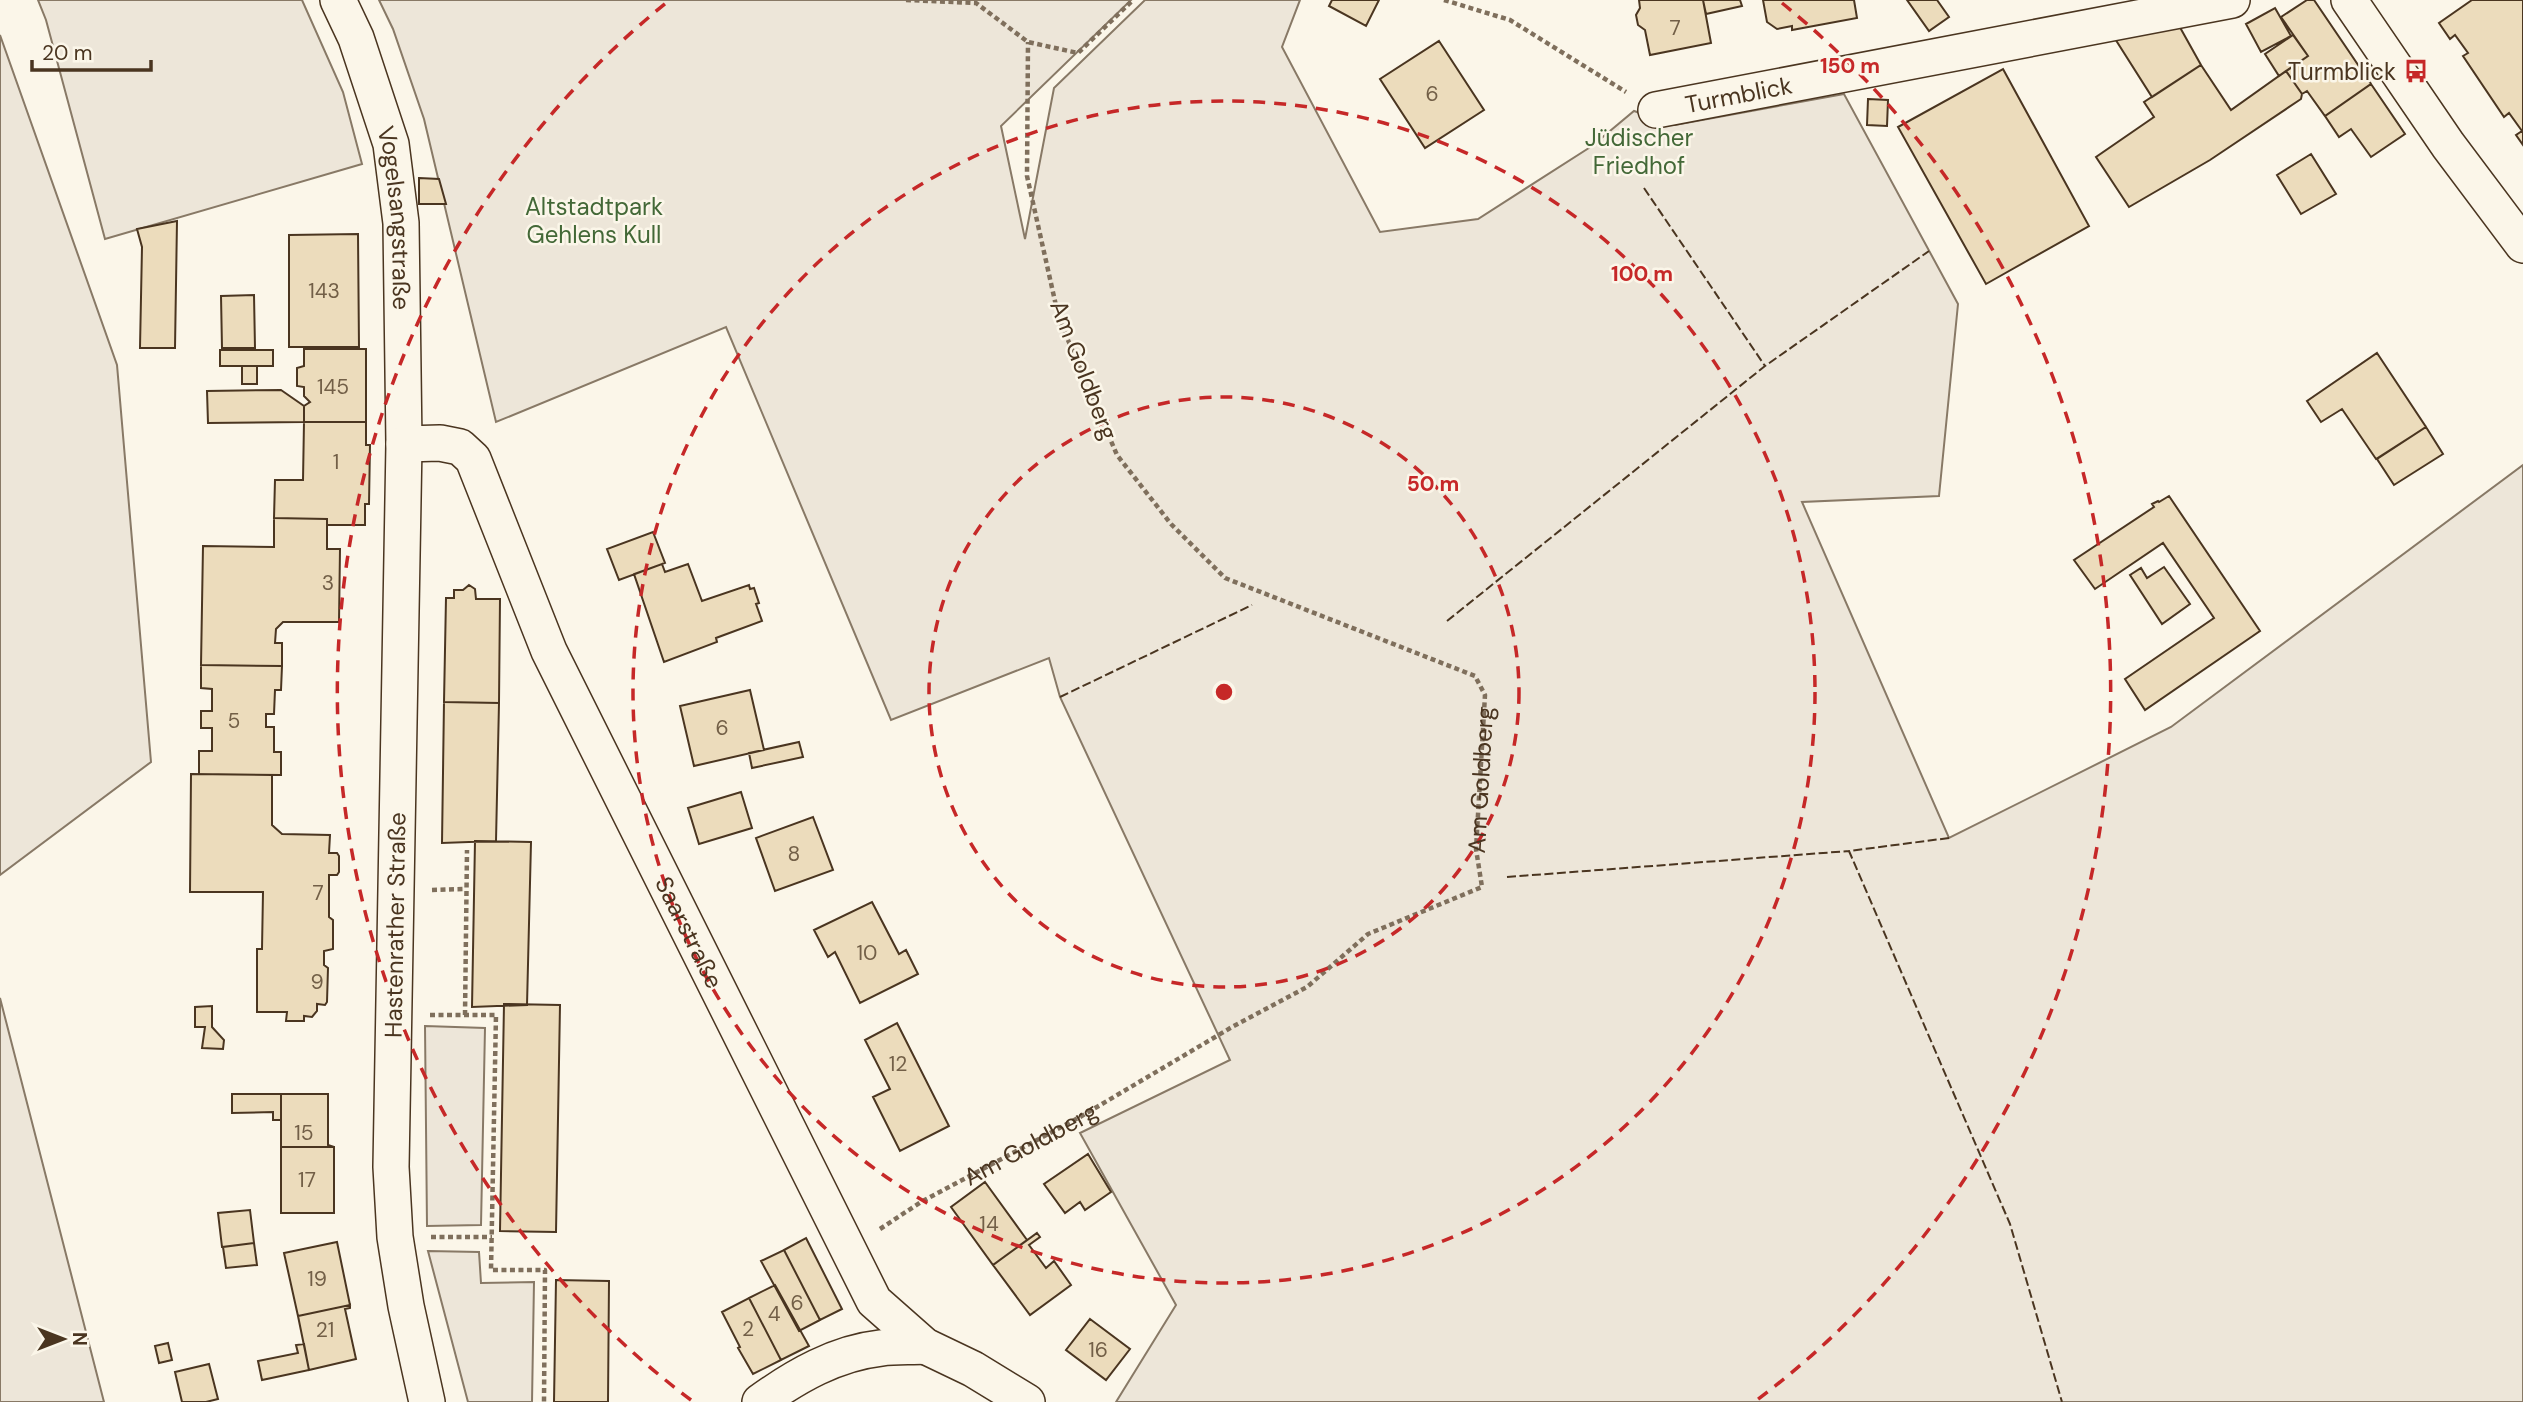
<svg xmlns="http://www.w3.org/2000/svg" width="2523" height="1402" viewBox="0 0 2523 1402" font-family="'DM Sans',sans-serif">
<style>
.green{fill:#ede6d9;stroke:#887966;stroke-width:2}
.building{fill:#ecdcbc;stroke:#4a3520;stroke-width:2}
.lines{fill:none;stroke-linecap:round;stroke-linejoin:round}
.minor-casing{stroke:#4a3520;stroke-width:38}
.path{stroke:#7f6f5c;stroke-width:4.5;stroke-dasharray:5 3.5;stroke-linecap:butt}
.minor{stroke:#fbf6e9;stroke-width:35}
.fence{stroke:#4a3520;stroke-width:2;stroke-dasharray:9 3.5;stroke-linecap:butt}
.ring{fill:none;stroke:#c62828;stroke-width:3.5;stroke-dasharray:12 9}
.labels{text-anchor:middle;dominant-baseline:central;stroke-width:5;stroke-linejoin:round;paint-order:stroke}
.number-label{font-size:21px;fill:#725f47}
.poi-label{font-size:24px;fill:#4a3520;stroke:#fbf6e9;text-anchor:end}
.street-label{font-size:24px;fill:#4a3520;stroke:#fbf6e9}
.park-label{font-size:24px;fill:#436837;stroke:#fbf6e9}
.centre{fill:#c62828;stroke:#fbf6e9;stroke-width:3.5}
.ring-label{font-size:21px;text-anchor:middle;font-weight:bold;fill:#c62828;stroke:#fbf6e9;stroke-width:5;stroke-linejoin:round;paint-order:stroke}
</style>
<rect width="100%" height="100%" fill="#fbf6e9"/>
<path class="green" d="M38,0H302L343,92L362,164L105,239L46,20Z
M379,0H1131L1001,126L1025,239L1054,88L1145,0H1300L1282,47L1380,232L1478,219L1592,146L1634,111L1675,125L1844,94L1958,304L1939,496L1802,502L1949,838L2171,727L2523,465V1402H1116L1176,1305L1080,1133L1230,1060L1060,697L1049,658L891,720L726,327L496,422L424,119L393,29Z
M0,35L117,365L151,762L0,875Z
M0,998L104,1402H0Z
M425,1026L485,1028L481,1225L427,1226Z
M428,1251L479,1252L481,1283L534,1282L532,1402H468Z"/>
<path class="building" d="M1332,0H1379L1366,26L1329,6Z
M1639,0H1703L1711,43L1650,55L1645,30L1638,25L1636,15L1640,8Z
M1703,0H1740L1742,6L1706,14Z
M1763,0H1854L1857,18L1792,30V26L1777,29L1767,22Z
M1907,0H1937L1949,17L1929,31Z
M2307,0H2314L2371,84L2325,116L2307,91L2302,94L2286,71L2308,56L2281,17Z
M2472,0H2523V145L2516,135L2522,131L2509,113L2504,117L2463,56L2468,53L2455,35L2450,39L2439,23Z
M2275,8L2291,36L2261,52L2246,24Z
M2177,22L2201,65L2152,97L2112,34Z
M2293,35L2308,56L2279,76L2265,54Z
M1439,41L1484,110L1425,148L1380,79Z
M2201,65L2231,110L2286,71L2302,94L2301,99L2210,160L2129,207L2096,157L2154,117L2144,102Z
M2003,69L2089,226L1986,284L1898,127Z
M2371,84L2405,134L2371,157L2351,129L2339,137L2325,116Z
M1868,99L1888,100L1887,126L1867,125Z
M2311,154L2336,194L2301,214L2277,175Z
M419,178L439,179L446,204H419Z
M177,221L175,348H140L142,247L137,229Z
M358,234L359,347H289V235Z
M254,295L255,348H222L221,296Z
M304,349H366V422H304V406L310,402L304,396V387L297,386V368L304,366Z
M220,350H273V366H220Z
M2377,353L2426,427L2376,459L2342,409L2321,422L2307,401Z
M242,366H257V384H242Z
M281,390L304,406V422L208,423L207,391Z
M304,422H366V445H370L369,504H365V525H327V519L274,518L275,480H303Z
M2426,427L2443,454L2394,485L2377,459Z
M2169,496L2260,631L2145,710L2125,679L2214,618L2163,543L2095,589L2074,560L2154,507L2152,504L2158,501L2159,502Z
M274,518L327,519V549H340L339,622H283L276,629L275,643H282V666L201,665L203,546L274,547Z
M653,532L665,563L619,580L607,549Z
M662,564L665,572L688,564L702,601L749,585L750,589L754,588L759,603L756,604L762,621L716,638L717,642L664,662L634,574Z
M2164,567L2190,604L2162,624L2130,575L2141,568L2147,578Z
M469,585L475,589L476,599H500L499,703L444,702L446,598H454V590H463Z
M201,665L282,666L281,690H275L274,714H266V727H274V752H281V775L199,774V751H212V728H201V711H212V689L201,688Z
M750,690L764,750L694,766L680,706Z
M444,702L499,703L496,841L442,843Z
M799,742L803,757L752,768L749,753Z
M191,774L272,775V825L282,834L330,835L329,853H337L339,856V872L337,875H329V917L333,920V949L324,951V965L328,968L327,1002L325,1005L317,1004V1011L312,1017L304,1016V1021H286L287,1012H257V949H262L263,892H190Z
M741,792L752,828L699,844L688,808Z
M813,817L833,870L775,891L756,838Z
M475,841L531,842L527,1005L472,1007Z
M872,902L899,954L906,950L918,974L860,1003L835,952L828,957L814,930Z
M504,1004L560,1005L556,1232L500,1231Z
M212,1006V1027L224,1040L223,1049L202,1048L205,1027H195V1007Z
M897,1023L949,1126L900,1151L873,1097L890,1089L865,1040Z
M232,1094H281V1120H273V1112L232,1113Z
M281,1094H328V1145L334,1147H281Z
M281,1147H334V1213H281Z
M1088,1154L1111,1192L1085,1210L1080,1202L1065,1213L1044,1184Z
M985,1182L1027,1240L993,1265L951,1207Z
M250,1210L254,1243L222,1247L218,1213Z
M1037,1233L1040,1237L1029,1245L1046,1268L1054,1261L1071,1285L1030,1315L993,1265Z
M806,1238L842,1309L820,1320L784,1250Z
M337,1242L350,1305L298,1316L284,1253Z
M254,1243L257,1265L226,1268L223,1247Z
M784,1250L820,1320L799,1331L761,1261Z
M556,1280L609,1281L608,1402H554Z
M775,1285L809,1346L781,1360L749,1298Z
M749,1298L781,1360L753,1374L738,1348L740,1347L722,1312Z
M350,1305V1308L345,1309L356,1359L309,1370L298,1316Z
M1090,1319L1130,1349L1106,1380L1066,1350Z
M168,1343L172,1360L159,1363L155,1346Z
M304,1344L309,1370L262,1380L258,1361L298,1353L296,1345Z
M209,1364L218,1399L206,1402H182L175,1372Z"/>
<g class="lines">
<g class="minor-casing">
<g id="minor">
<path id="s2" d="M338,0L356,38L391,144L401,223L404,444L391,1167L395,1237L406,1306L427,1402"/>
<path d="M2349,0L2448,145L2523,245"/>
<path id="s3" d="M1656,110L2232,0"/>
<path id="s4" d="M404,444L440,443L460,447L473,459L549,651L874,1301L925,1346L973,1369L1027,1402"/>
<path d="M760,1402C796,1376 836,1353 881,1348C896,1346 911,1347 925,1346"/>
</g>
</g>
<g class="path">
<path d="M906,0L976,3L1028,42L1078,53L1133,0"/>
<path d="M1444,0L1510,20L1626,92"/>
<path d="M432,890L466,889"/>
<path d="M430,1015H496L491,1270H545L544,1402"/>
<path d="M465,1015L467,850"/>
<path id="s1" d="M880,1229L921,1202L1080,1117L1232,1027L1307,987L1368,934L1482,887L1476,849L1485,695L1475,676L1225,578L1171,524L1117,455L1059,319L1027,176L1028,42"/>
<path d="M431,1237H492"/>
</g>
<use href="#minor" class="minor"/>
<path class="fence" d="M1644,188L1765,366
M1447,621L1765,366L1929,251
M1060,697L1252,605
M1949,838L1849,851L2010,1224L2062,1402
M1507,877L1849,851"/>
</g>
<g class="ring">
<circle cx="1224" cy="692" r="295"/>
<circle cx="1224" cy="692" r="591"/>
<path d="M691 1400A886 886 0 0 1 666 3M1782 3A886 886 0 0 1 1757 1400"/>
</g>
<defs>
<g id="bus-bare" transform="scale(1.89)"><path d="M-5-6H5V4H4V6H2V4H-2V6H-4V4H-5ZM-3.5-4V0h7V-4ZM-3.5 1.2v1.5H-2V1.2ZM2 1.2v1.5H3.5V1.2Z" fill="#c62828" stroke="#fbf6e9" stroke-width="2.5" paint-order="stroke"/></g>
</defs>
<g fill-rule="evenodd">
<use href="#bus-bare" x="2416" y="71"/>
</g>
<g class="labels">
<g class="number-label">
<text x="1675" y="28">7</text>
<text x="1432" y="94">6</text>
<text x="324" y="291">143</text>
<text x="333" y="387">145</text>
<text x="336" y="462">1</text>
<text x="328" y="583">3</text>
<text x="234" y="721">5</text>
<text x="722" y="728">6</text>
<text x="794" y="854">8</text>
<text x="318" y="893">7</text>
<text x="867" y="953">10</text>
<text x="317" y="982">9</text>
<text x="898" y="1064">12</text>
<text x="304" y="1133">15</text>
<text x="307" y="1180">17</text>
<text x="989" y="1224">14</text>
<text x="317" y="1279">19</text>
<text x="797" y="1303">6</text>
<text x="774" y="1314">4</text>
<text x="748" y="1329">2</text>
<text x="325" y="1330">21</text>
<text x="1098" y="1350">16</text>
</g>
<g class="poi-label">
<text x="2396" y="71">Turmblick</text>
</g>
<g class="street-label">
<text stroke="none"><textPath href="#s3" startOffset="84">Turmblick</textPath></text>
<text stroke="none"><textPath href="#s2" startOffset="228">Vogelsangstraße</textPath></text>
<text transform="translate(1084 370) rotate(69)">Am Goldberg</text>
<text stroke="none"><textPath href="#s1" startOffset="803">Am Goldberg</textPath></text>
<text transform="translate(395 925) rotate(-89)">Hastenrather Straße</text>
<text stroke="none"><textPath href="#s4" startOffset="595">Saarstraße</textPath></text>
<text stroke="none"><textPath href="#s1" startOffset="173">Am Goldberg</textPath></text>
</g>
<g class="park-label">
<text x="1639" y="137">Jüdischer<tspan x="1639" dy="28">Friedhof</tspan></text>
<text x="594" y="206">Altstadtpark<tspan x="594" dy="28">Gehlens Kull</tspan></text>
</g>
</g>
<circle cx="1224" cy="692" r="10" class="centre"/>
<g class="ring-label">
<text x="1850" y="73">150 m</text>
<text x="1642" y="281">100 m</text>
<text x="1433" y="491">50 m</text>
</g>
<g transform="translate(63 1339) rotate(90)" stroke="#fbf6e9" stroke-width="5" paint-order="stroke">
<path d="M0-5L12 26L0 18L-12 26Z" fill="#4a3520"/>
<text y="-10" font-size="19" font-weight="bold" text-anchor="middle" fill="#4a3520">N</text>
</g>
<path d="M32 60v10h119v-10" fill="none" stroke="#4a3520" stroke-width="3.5"/>
<text x="42" y="60" font-size="21" fill="#4a3520" stroke="#fbf6e9" stroke-width="5" paint-order="stroke">20 m</text>
</svg>
